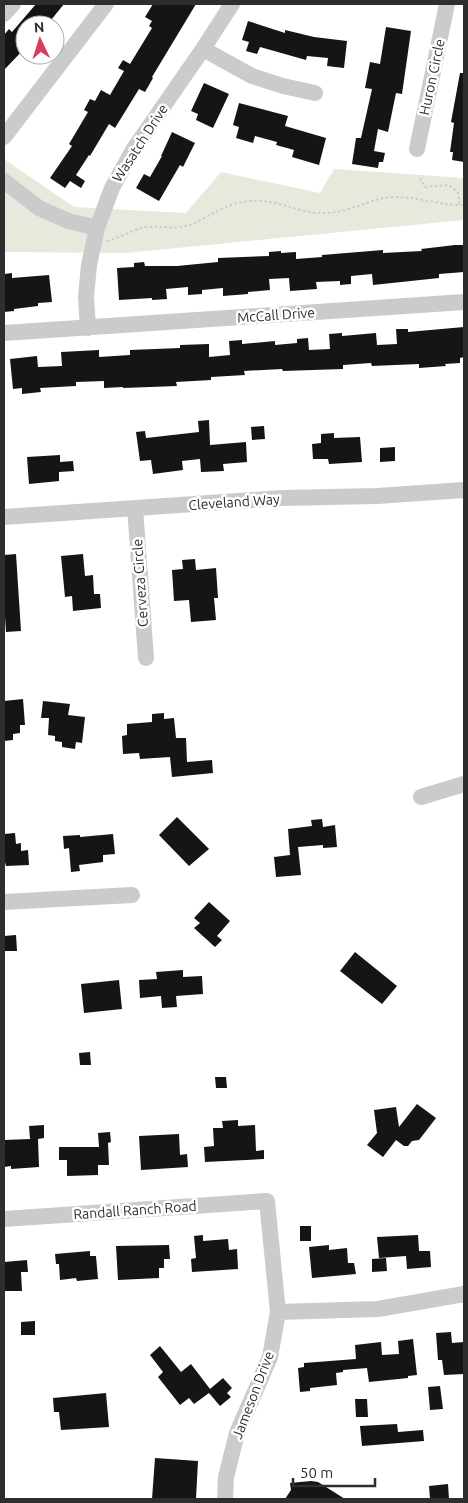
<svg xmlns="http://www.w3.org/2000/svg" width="468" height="1503" viewBox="0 0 468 1503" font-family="Ubuntu,sans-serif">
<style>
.green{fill:#e6eadd}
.building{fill:#151515}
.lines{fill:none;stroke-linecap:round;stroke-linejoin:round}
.path{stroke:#cbcbcb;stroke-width:2;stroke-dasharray:2.5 2.5;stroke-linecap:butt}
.minor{stroke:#cbcbcb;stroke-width:16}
.labels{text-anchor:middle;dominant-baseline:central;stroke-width:5;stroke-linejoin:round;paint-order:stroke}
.street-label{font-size:14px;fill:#2e2e2e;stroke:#fff}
</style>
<rect width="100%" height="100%" fill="#fff"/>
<path class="green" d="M4,159L74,207L186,213L221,172L320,193L334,169L464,178V220L126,253L4,252Z"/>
<path class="building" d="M36,4H64L47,25H25V48L4,70V35L9,29L12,32Z
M153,4H196L152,77L153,78L145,92L139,89L115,128L109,124L90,156L89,155L76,175L85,181L81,188L70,181L65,188L50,178L72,146L69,144L88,112L84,110L90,99L95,101L101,90L110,95L124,71L118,68L123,60L130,64L152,28L149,26L152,21L145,17Z
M248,21L285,33V30L314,37L347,41L344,68L327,66L328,58L307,56L306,60L260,47L257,54L246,51L249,42L242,40Z
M386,27L411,31L402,94L396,93L388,132L378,129L374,151L385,153L383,162H379L378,168L352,164L356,138H361L372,89L365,88L370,62L380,64Z
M460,73H464V162L452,160L453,152H450L454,123L451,122Z
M204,83L229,94L213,128L196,120L198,114L191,111Z
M239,103L288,116L285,126L326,138L319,165L292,157L294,150L276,145L277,142L255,136L253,143L236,138L239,127L233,125Z
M172,132L195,143L183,167L180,165L159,201L136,188L144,174L150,177L162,156H161Z
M455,245H464V272L439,274V278L373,285L372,274L351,276V284L340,285V281L316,282L317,289L290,291L289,278L269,279L270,290L248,292V294L223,296V288L202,290V294L188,295V287L166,289L167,299L152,300V298L119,300L117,268L134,267V263L144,262L145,266H177L218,262V258L269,256V252L281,251V253L296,252V259L322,257V255L383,250V253L422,251L421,249Z
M12,273V278L49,275L52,302L38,303V306L14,309V311L4,312V274Z
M464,327V357L460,358V363L445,364L446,366L419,368V364L372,366L371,363L343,365V369L283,371L282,369L244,371L245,375L211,377V380L176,382L177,386L123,388V387L104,388V381L76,382V386L40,388L41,392L22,394V388L13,389L10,359L37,356L38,367L62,366L61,352L99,350V357L130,355V350L180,348V345L209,344V357L230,355L229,341L242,340V344L275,341V345L297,343V339L308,338L309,350L330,349L329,334L342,333V336L376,333L377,345L397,344L396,329H408V332Z
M209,420L210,445L246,442L247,462L223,464L224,471L201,472L200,459L182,461L183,470L153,474L151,460L140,461L136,432L145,431L146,438L199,432L198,421Z
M264,426L265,439L252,440L251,427Z
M334,433V438L360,437L362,462L329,464L328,459H313L312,444L321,443V434Z
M395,447V461L380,462V448Z
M60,455V462L73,461L74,471L59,472V481L29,484L27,457Z
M16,554L21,631L6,632L4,602V555Z
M83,554L85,576L93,575L94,594H100L101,608L73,611L72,596L65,597L61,556Z
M195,559L196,570L216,568L218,598H214L216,620L191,622L189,600L174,601L172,570L183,569L182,560Z
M23,699L25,725H20V733L13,734V740L4,741V716L5,715L4,701Z
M43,701L70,704L68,715L85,717L82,743L76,742L75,749L62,747V742L55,741V736L48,735L49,718H41Z
M164,713V719L174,718L176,738H186L187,762L212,760L213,773L172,777L170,757L140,759L139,753L123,754L122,736L127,735V724L152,722V714Z
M177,817L209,849L189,866L159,835Z
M322,819L323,827L335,825L337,847L323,848V845L298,847L301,875L276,877L274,857L290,855L288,829L312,826L311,820Z
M15,833L16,844L21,843V851L28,850L29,865L6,866L4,858V834Z
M113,834L115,854L103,855V862L79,865L80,871L71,872L69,848L64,849L63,836L80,835V837Z
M209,902L230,921L217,936L222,940L215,947L194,928L200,923L194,918Z
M16,935L17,951H4V936Z
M355,952L397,986L382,1004L340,971Z
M183,970V977L202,976L203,994L176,996L177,1007L162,1008L161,996L140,998L139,980L157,979L156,972Z
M119,980L122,1009L84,1013L81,984Z
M90,1052L91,1065H80L79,1053Z
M215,1077H226L227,1088H216Z
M417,1104L436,1118L419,1140L412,1141L408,1146H404L396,1140L383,1157L367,1145L377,1133L374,1110L396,1107L399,1127Z
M238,1120V1126L255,1125L256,1151L264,1150V1159L205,1162L204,1147L214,1146L213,1128H223L222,1121Z
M44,1125V1138L38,1139L39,1167L11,1169V1166L4,1167V1140L30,1139L29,1126Z
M110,1132L111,1142L108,1143L109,1165H98V1175L67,1176V1160H59V1147H99L98,1133Z
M179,1134L180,1155L187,1154L188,1167L141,1170L139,1136Z
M300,1226H311V1241H300Z
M203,1235V1241L228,1239L229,1250L237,1249L238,1269L192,1272L191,1259L196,1258L194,1236Z
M418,1235L419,1251H430L431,1267L407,1269L406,1256L379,1258L377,1237Z
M169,1245L170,1259H164V1268H159V1278L118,1280L116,1246Z
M329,1245V1250L347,1248L348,1263H354L356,1274L312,1278L309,1247Z
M90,1251V1256H96L98,1279L77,1281L76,1278L60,1280L59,1264H56L55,1254Z
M386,1258L387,1271L372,1272V1259Z
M27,1260L28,1272H21L22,1291H4V1262Z
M35,1321V1335H21V1322Z
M451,1332L452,1343L464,1342V1374L444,1375L442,1360H438L436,1333Z
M413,1339L417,1375L408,1376V1378L369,1382L367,1368L343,1370V1372L336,1373L337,1385L310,1388V1391L300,1392L298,1368L304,1367V1363L356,1359L355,1345L381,1342L382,1355L399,1354L398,1341Z
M160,1346L181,1372L191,1364L210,1389L223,1378L232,1388L227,1393L231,1397L220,1406L209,1393L194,1404L189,1398L180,1405L158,1377L163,1372L150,1355Z
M440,1386L443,1409L430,1410L428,1387Z
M106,1393L109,1427L61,1430L59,1412H54L53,1398Z
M355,1399H367L368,1417H356Z
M397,1424L398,1432L423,1430L424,1441L362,1446L360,1426Z
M155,1458L198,1461L196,1499H152Z
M311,1481L318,1482L345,1499H285L291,1490L290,1483Z
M448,1484L449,1499H430L429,1486Z"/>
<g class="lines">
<path class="path" d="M420,178L425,187L448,185L457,191L459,196V205
M107,241C121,238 133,229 146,227C163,225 174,231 192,224C213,215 227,202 252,201C277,199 298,213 322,213C347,214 368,199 392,197C417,196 440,206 464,205"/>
<path class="minor" d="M4,14L13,4
M203,49L252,76L283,86L315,93
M4,137L106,4
M417,149L447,4
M4,181L39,208L68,221L97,228
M88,328L86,297L89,265L97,228L112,188L133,150L203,49L232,4
M4,333L464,302
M135,508L146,658
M4,517L282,498L377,496L464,490
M421,797L464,784
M4,902L132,895
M4,1219L267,1201L278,1312L270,1357L237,1433L226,1477L225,1499
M278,1312L378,1309L464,1294"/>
</g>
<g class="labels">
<g class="street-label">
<text transform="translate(432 77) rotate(-78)">Huron Circle</text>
<text transform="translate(140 143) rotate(-57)">Wasatch Drive</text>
<text transform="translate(276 315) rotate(-4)">McCall Drive</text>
<text transform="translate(234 502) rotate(-4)">Cleveland Way</text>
<text transform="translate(140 583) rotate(-94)">Cerveza Circle</text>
<text transform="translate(135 1210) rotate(-4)">Randall Ranch Road</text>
<text transform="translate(253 1395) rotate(-69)">Jameson Drive</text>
</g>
</g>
<rect width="468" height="1503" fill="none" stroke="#2e2e2e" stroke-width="10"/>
<g transform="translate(40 40) rotate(356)"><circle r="24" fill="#ffffff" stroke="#ababab"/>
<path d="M0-4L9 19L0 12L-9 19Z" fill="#d73e5d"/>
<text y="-8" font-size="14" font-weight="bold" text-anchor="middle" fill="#2e2e2e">N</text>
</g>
<path d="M293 1478v8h82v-8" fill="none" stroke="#2e2e2e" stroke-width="2.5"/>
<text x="300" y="1478" font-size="15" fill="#2e2e2e" stroke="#ffffff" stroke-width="4" paint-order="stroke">50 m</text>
</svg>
